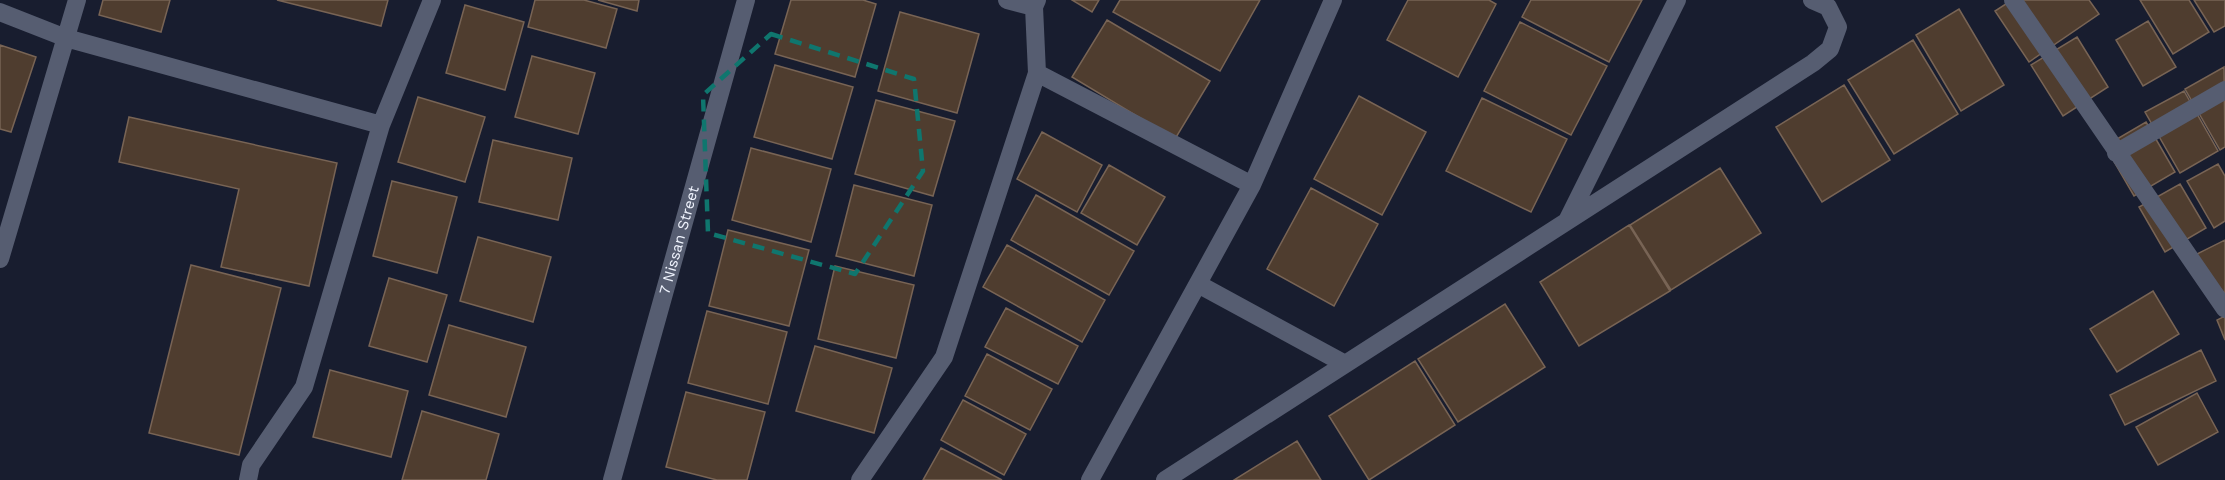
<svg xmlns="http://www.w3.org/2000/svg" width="2225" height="480" viewBox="0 0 2225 480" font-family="'Work Sans',sans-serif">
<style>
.building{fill:#4f3d2f;stroke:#786455;stroke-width:1.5}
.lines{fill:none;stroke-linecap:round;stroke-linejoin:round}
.street{stroke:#565d71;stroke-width:18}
.secondary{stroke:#565d71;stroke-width:18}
.marked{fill:none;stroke:#0f766e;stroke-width:4.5;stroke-dasharray:12 8;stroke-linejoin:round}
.labels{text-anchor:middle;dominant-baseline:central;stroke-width:4.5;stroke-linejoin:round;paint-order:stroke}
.street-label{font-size:15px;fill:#eff3fd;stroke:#181d2f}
</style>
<rect width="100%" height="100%" fill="#181d2f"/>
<path class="building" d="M103,0H170L161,32L99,15Z
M277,0H388L381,26Z
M535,0H584L617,9L606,48L528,27Z
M598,0H639L637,11Z
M791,0H863L876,4L855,77L775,54Z
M1072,0H1099L1092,12Z
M1120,0H1260L1220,71L1113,12Z
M1408,0H1489L1496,4L1458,77L1387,40Z
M1531,0H1642L1609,62L1522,17Z
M2012,0H2089L2099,14L2029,62L1995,11Z
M2140,0H2189L2209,32L2173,54Z
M2194,0H2225V26L2214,32Z
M465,5L524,22L505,90L446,73Z
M1959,9L2004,85L1961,111L1916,35Z
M900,12L979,34L957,113L878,91Z
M1107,20L1210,81L1175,139L1072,77Z
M2148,21L2176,67L2143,86L2116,40Z
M1520,22L1607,66L1571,135L1484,91Z
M2077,37L2108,87L2063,116L2031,65Z
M1913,40L1958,114L1894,154L1848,80Z
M0,45L36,57L11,132L0,129Z
M532,56L595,73L578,134L515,117Z
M775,65L853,87L832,159L754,137Z
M2224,67L2225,147L2220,150L2185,89Z
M1844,85L1890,160L1822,202L1776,127Z
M2184,91L2218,151L2180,173L2145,112Z
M1359,96L1426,132L1382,215L1314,179Z
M418,97L485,117L465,182L398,162Z
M1482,98L1567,139L1531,212L1446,171Z
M876,100L955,121L933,196L855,174Z
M129,117L337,163L309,286L221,267L239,189L119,162Z
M2146,122L2175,172L2134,196L2105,146Z
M1042,132L1102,165L1077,212L1017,179Z
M493,140L572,158L558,220L479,202Z
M751,148L831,169L811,242L732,220Z
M2218,164L2225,176V221L2214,228L2187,181Z
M1109,165L1165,197L1137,245L1081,213Z
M1720,168L1761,233L1671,290L1630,225Z
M392,181L457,197L437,273L373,256Z
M2180,184L2206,228L2165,252L2139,207Z
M854,185L932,205L914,276L836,256Z
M1311,188L1378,224L1334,306L1267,269Z
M1036,195L1134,251L1109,295L1011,240Z
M1629,225L1670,291L1579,346L1540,282Z
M728,230L809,250L789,326L709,306Z
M478,237L551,257L533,322L460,301Z
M2225,240V294L2193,256Z
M1007,245L1105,300L1082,342L983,287Z
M191,265L281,288L239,455L149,433Z
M835,266L914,285L896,358L818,339Z
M389,278L447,295L427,362L369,346Z
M2153,291L2179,334L2117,372L2090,329Z
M1505,304L1545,367L1458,422L1418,359Z
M1006,308L1078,346L1058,384L985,347Z
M707,311L787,332L768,404L688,383Z
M2225,316V340L2217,320Z
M449,325L526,347L506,417L429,395Z
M815,346L892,368L874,433L796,411Z
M2201,350L2216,381L2125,425L2110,395Z
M987,354L1052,389L1030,430L965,396Z
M1415,361L1455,425L1369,480L1329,416Z
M330,370L408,391L391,457L313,437Z
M686,392L765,412L747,480H717L666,467Z
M2197,393L2218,432L2158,465L2136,427Z
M963,400L1026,434L1004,475L941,440Z
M422,411L499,434L486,480H402Z
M1297,441L1321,480H1234Z
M941,448L1002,480H923Z"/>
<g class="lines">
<path class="street" d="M1007,0L1034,7
M2013,0L2225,309
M0,12L66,38L381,125L304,387L251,465L248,480
M1037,73L1252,185
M381,125L432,0
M2116,153L2225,90
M1567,221L1677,0
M0,259L77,0
M1198,284L1345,364
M860,480L944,357L1037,73L1034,7L1037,0
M1090,480L1252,185L1333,0
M1165,480L1813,63L1830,49L1838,27L1828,7L1812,0"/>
<path class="secondary" id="s1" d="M612,480L746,0"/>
</g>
<path class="marked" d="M771,34L914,79L923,171L855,274L708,233L703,95Z"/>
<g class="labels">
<g class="street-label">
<text stroke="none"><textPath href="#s1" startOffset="249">7 Nissan Street</textPath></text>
</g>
</g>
</svg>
